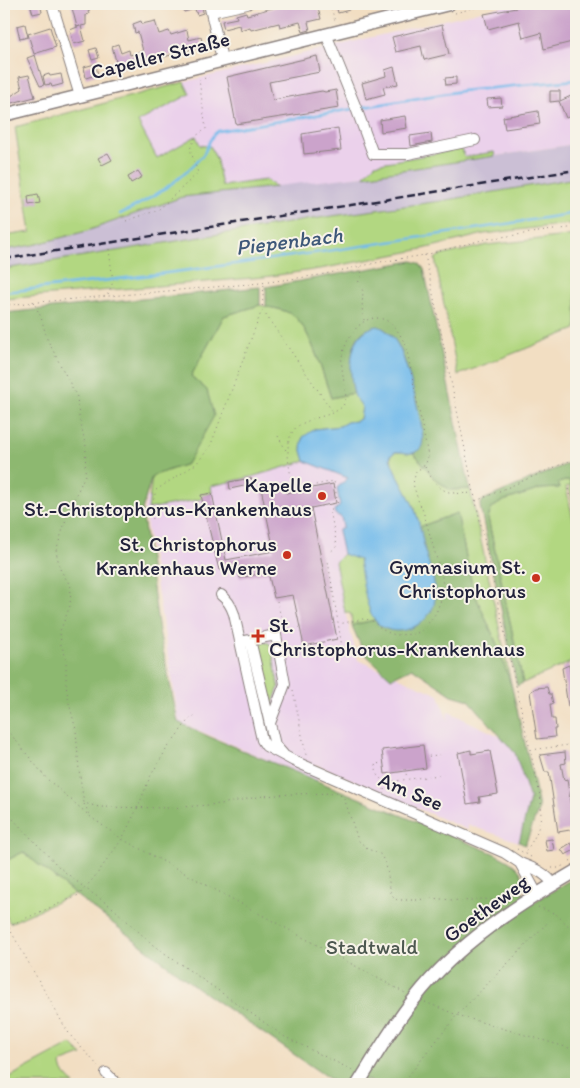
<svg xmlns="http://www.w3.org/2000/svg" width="580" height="1088" viewBox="0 0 580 1088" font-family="Itim,sans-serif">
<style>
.built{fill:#ebd1eb}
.industrial{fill:#cbbfd5}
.green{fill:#b2d781;stroke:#6a7c5e}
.forest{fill:#8db86f;stroke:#586d55}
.water{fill:#73bbeb;stroke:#4a6e93}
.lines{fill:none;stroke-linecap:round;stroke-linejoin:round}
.stream{stroke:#73bbeb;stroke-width:2.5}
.building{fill:#cba3cb}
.minor-casing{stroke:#8a807e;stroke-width:12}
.tertiary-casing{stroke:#8a807e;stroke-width:15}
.path{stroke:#8a807e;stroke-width:1;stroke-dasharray:1 4;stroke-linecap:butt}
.minor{stroke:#fff;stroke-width:10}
.tertiary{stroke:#fff;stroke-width:12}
.rail{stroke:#22223b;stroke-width:2.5;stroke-dasharray:8 4;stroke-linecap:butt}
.poi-dot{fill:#c8321e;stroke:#f7f3e8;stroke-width:2}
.labels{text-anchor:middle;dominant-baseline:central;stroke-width:4;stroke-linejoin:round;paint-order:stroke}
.street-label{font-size:21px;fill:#22223b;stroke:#f7f3e8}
.poi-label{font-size:21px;fill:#22223b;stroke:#f7f3e8;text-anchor:end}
.park-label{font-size:21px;fill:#4d5850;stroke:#f7f3e8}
.water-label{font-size:22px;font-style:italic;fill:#3e5879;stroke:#f7f3e8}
</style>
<rect width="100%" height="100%" fill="#f7f3e8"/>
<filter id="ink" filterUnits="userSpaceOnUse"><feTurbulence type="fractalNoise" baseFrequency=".02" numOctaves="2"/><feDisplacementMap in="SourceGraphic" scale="10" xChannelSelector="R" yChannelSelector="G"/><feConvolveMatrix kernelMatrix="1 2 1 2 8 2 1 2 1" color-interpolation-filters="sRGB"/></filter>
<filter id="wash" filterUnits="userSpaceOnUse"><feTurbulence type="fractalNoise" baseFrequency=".0096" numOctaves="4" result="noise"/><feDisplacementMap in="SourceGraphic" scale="20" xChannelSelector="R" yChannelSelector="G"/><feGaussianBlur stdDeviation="1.12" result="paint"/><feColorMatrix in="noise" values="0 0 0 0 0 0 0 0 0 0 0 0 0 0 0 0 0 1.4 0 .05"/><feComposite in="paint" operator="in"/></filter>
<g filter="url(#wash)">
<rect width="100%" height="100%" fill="#f2dec2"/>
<path class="built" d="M511,4H576V144L495,156L493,152L463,157L461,149L375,164L363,176L276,187L266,180L221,186L217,161L200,145L197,137L157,158L138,122L189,94L184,82Z
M305,461L349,478L337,488L343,527L338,531L343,554L335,562L345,612L358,660L439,695L448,721L447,711L501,737L515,753L530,799L519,842L468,825V830L315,764L318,781L179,722L144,510L147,497Z"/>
<path class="industrial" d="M576,144V178L441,201L325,217L4,269V250L33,245L87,231L182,197L363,176Z"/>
<path class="green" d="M184,82L190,94L138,122L157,158L196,136L200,145L211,147L217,161L222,186L266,180L276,187L182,197L87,231L33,245L4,250V236L31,232L15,127Z
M462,149L464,157L494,152L495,156L363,176L375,164Z
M576,178V223L484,234L423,249L320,269L264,277L4,299V269L325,217L441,201Z
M576,235V329L458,375L435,259L439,256L487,245Z
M260,305C271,308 285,309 294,316C310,328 324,378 331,398L354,393L362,407L360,419L356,421L347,422L340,426L315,429L301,447L305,461L251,477L211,486L212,493L207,494L208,502L202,499L148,509L152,476L187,464L207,390L191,376L224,316Z
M395,452L414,453L435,479L450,490L470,489L512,688L499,649L473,590L457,513L419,527L415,509L392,465L391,455Z
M569,480L572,487L576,489V519L569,486L566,487L576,533V660L523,683L488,518L492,508L503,501L541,489L559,488L558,483Z
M343,554L359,559L370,611L375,620L356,624L352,626L351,614L345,612L335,562Z
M263,642L269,643L271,646L279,687L272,706L269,703L258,652L259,646Z
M23,852L74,894L10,923L4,912V862Z
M71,1044L82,1055L63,1062L61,1065L63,1072L74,1084H4V1080Z"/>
<path class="forest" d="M412,261L419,263L424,269L470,489L450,490L435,479L414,453C417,451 421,446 422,441C425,429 406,361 400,348C397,343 392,336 388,332C383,327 377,326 371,328C346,335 351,375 354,393L331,398C324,377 311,331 295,317C287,310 275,308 266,307V287Z
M260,287V305L224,316L191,376L207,390L214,416L187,464L152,476L142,510L159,631L178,722L210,737L493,853C511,862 529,870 522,893L534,902L576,877V885L571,888L576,893V1084H377L368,1080L348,1084H337L196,987L77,896L23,852L4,862V313Z
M576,460V489L572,487L569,480L558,483L559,488L541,489L503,501L492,508L488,518L523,683L517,686L480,506L483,500Z
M457,513L473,590L499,649L512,688L534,782L539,808L525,845L519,842L530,799L515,753L469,700L452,695L412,668L391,678L364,653L352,626L356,624L375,620L379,624L436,597L419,527Z"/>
<path class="water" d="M378,326C387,329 395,339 399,347C406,361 427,433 422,445C422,447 419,450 417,451C411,456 403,451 395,452L391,455L390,458C396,476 408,492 415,510C420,523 422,537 425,551C429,566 437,584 435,599C433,626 391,644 374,619C365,605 362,577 359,560L343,554L338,531L343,527L341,517L335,514L334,510L340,506L337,488L348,478L305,461L301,447L303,437L315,429L340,426L347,422L356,421L360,419L362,407C360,402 355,399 354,394C348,371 348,330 378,326Z"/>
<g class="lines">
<path class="stream" d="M358,108L461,91L576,80
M120,214C151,199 179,182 202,156C209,148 207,139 218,131L353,109
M4,292C195,272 386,243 576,213"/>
</g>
<g id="blocks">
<path class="building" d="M30,4H40L42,12L33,14Z
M71,4H86L91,7L88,12L89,14L86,15V25L81,26L85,41L74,44L70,30L80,26L77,27Z
M182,4H202L203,13L197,15L195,9L184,12Z
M286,4H317L321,19L308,22L310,30L303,32L300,22L280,27L279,23L251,30L250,27L240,30L239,25L224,29L222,21L237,18L236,15L246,12L247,15Z
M336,4H348L349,10L338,13Z
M526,4H576V41L544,49L541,33L523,38L519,21L488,29L484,14L516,8L515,6Z
M141,21L142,24L155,21L159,34L169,31L171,35L187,30L189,40L201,37L203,46L146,62L145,59L135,64L118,69L112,46L118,44L121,53L129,50L130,55L143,51L138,32L135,33L133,24Z
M25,24L28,37L20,39L17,26Z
M442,25L449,54L424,60L421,46L396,52L392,37Z
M50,27L56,47L34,54L28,34Z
M96,48L99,58L92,60L89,50Z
M35,55L44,85L40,86L27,58Z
M317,56L320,72L269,82L273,100L322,91L325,92L336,90L339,108L236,124L227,77Z
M95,64L98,74L86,78L84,67Z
M394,67L398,84L383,87L385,94L366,99L362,83L386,76L385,70Z
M49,74L50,76L61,74L63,84L52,87L51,84L45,85L43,76Z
M29,75L35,97L4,105V79L6,78L11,96L22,89L19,77Z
M456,77V84L446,85L445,78Z
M550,91H560V101L573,95L574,98L576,97V114L566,118L559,101L550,102Z
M501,98L502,106L488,107L487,99Z
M538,111L540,124L505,129L503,117Z
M405,116L407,128L381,132L380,120Z
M338,128L341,150L304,154L302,134Z
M431,133L432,142L411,146L410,136Z
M108,153L112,160L102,165L98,158Z
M138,171L142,177L131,183L128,177Z
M38,194L40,203L29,205L28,196Z
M251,478L253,484L230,489L229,482Z
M284,483L286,493L333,484L336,503L311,508L337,639L304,646L293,595L274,598L268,572L240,578L237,567L219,570L201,495L212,493L226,560L274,551L261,488Z
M569,665L575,703L568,706L562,668Z
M547,687L549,694H551L553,704H550L552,719H555L556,729H554L555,737L537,739L530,692L536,688Z
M423,745L426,768L385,774L382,750Z
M471,750V754L490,751L498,794L479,797L480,802L467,804L458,753Z
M565,752L566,763L561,764L564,780L567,779L571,808H574L576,829L558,832L549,772H545L540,755Z
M552,839L554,850L547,851L545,840Z
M571,843L575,850L565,855L561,849Z"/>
</g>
</g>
<g filter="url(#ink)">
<use href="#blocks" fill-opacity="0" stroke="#8a807e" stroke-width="1"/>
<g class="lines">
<g class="minor-casing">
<path id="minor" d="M52,4L80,96
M209,4L222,59
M211,12L247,4
M326,34L356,108L373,154H408L475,140
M221,595C228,600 231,605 234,614L262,740L266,746L294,761L505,853L520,863L537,894
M250,640L275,745L283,754
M240,642L276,635L285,684L270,723
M520,863C533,868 545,872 554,885
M106,1073L117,1084"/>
</g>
<g class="tertiary-casing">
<path id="tertiary" d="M4,115L449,4
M358,1084C376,1055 393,1025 415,998C458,943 516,906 576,871"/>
</g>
<path class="path" d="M330,4L335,21
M369,4L371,12
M455,13L489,4
M126,221L158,210L198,173L190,149L196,136L206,129L199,80L209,77
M425,255L474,493L541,800C542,823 538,834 525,852
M360,267L362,275L358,283L363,291L362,308L364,320
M108,294L113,282L109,249
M33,301L41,317L47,339L77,397L79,417L86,446L85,475L68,513L56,551L60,569L71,587L70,606L60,631L61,645L66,657V686L69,703L76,730L79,770L84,803L99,807L170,808L221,804L263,796L292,794L337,793L344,798L358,840L368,849L380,854L386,864L391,894L397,900H417L430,898L464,901L479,899L508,900
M4,305L261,283L320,275L380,262L425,255L486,239L576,227
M263,311L333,412
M278,436L287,452
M425,467C438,491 445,495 473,493
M568,489L576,526
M476,501L576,458
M153,519L151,511L156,490L196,464L210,447L262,310L264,283
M277,601L284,630
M288,650L298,648L300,655L342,647L327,555L337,546L330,510L338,505L334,481L311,486L309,484L293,487C290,470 281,438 298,426C307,420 320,417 330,414C336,411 342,409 345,402C348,394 340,370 342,357C345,339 363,310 385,320C395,324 401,336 406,346L428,456C427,464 423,467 416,471L413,484L418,500L423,511L442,577L444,592L436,613L423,630L415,634L396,635L389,633L383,630L371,620L362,619L339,624
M293,690L306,755
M4,721V726L47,779L92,818L122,839L405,993
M531,750L576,744
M424,757L443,754
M384,763L375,764L377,775L385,783L387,782
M405,769L407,778
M384,790L387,782L447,774
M84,804L91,816
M4,807L9,815L60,868L85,888L97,874L122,839L138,807L150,777L166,750L189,719L196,715
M517,849L531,857
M570,861L576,858
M552,868H558L565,865
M511,898L515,892L522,888
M538,907L556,914L576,933
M4,919L62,1022L70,1035L99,1067
M8,926L79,895L85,888L113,908L153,945L285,1037L354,1071
M425,1002L457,1015L576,1050
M374,1080L382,1084
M402,1084L457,1015L556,914"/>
<use href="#minor" class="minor"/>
<use href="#tertiary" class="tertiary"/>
<path class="rail" d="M4,259L576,170"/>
</g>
</g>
<g class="poi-dot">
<circle cx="322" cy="496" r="5"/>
<circle cx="287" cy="555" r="5"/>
<circle cx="536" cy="578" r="5"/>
<path d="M255.5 628.5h5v5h5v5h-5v5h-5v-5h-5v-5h5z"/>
</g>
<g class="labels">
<g class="street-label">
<text transform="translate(160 55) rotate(-14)">Capeller Straße</text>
<text transform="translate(411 791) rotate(23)">Am See</text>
<text transform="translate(486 908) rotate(-36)">Goetheweg</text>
</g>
<g class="poi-label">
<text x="312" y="484">Kapelle<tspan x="312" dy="24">St.-Christophorus-Krankenhaus</tspan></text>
<text x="277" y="543">St. Christophorus<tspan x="277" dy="24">Krankenhaus Werne</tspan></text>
<text x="526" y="566">Gymnasium St.<tspan x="526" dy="24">Christophorus</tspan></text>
<text x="269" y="624" text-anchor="start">St.<tspan x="269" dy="24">Christophorus-Krankenhaus</tspan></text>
</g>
<g class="park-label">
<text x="372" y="946">Stadtwald</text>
</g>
<g class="water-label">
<text transform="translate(289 241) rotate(-7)">Piepenbach</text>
</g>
</g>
<rect width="580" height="1088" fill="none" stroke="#f7f3e8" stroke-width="20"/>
</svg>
